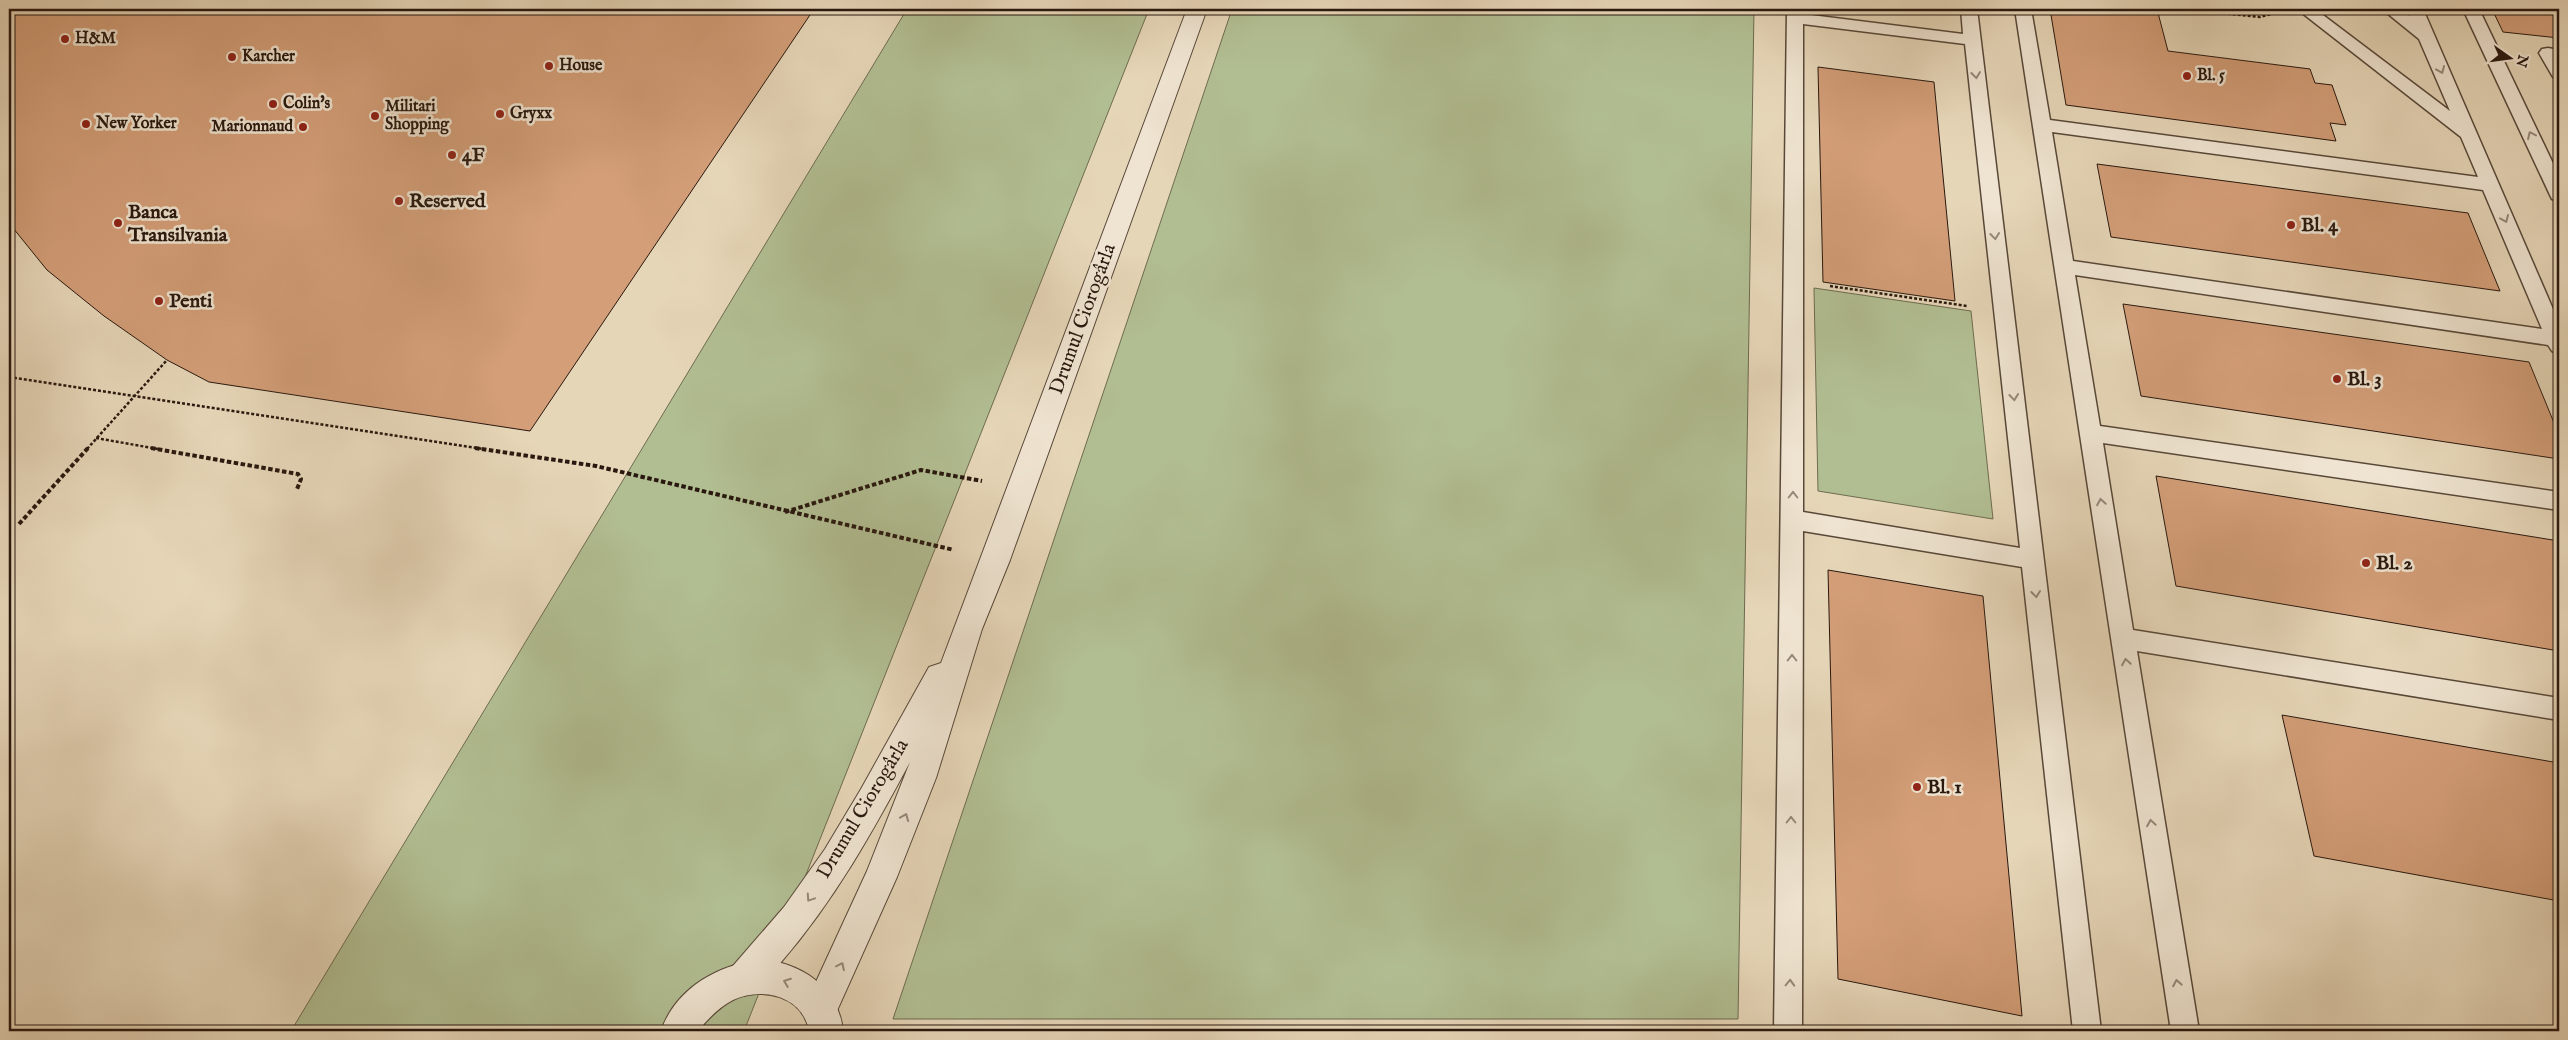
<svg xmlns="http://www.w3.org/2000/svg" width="2568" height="1040" viewBox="0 0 2568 1040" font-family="'IM FELL English',serif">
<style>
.green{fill:#b1be92;stroke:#6d6b50}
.building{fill:#d39e78;stroke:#29180f}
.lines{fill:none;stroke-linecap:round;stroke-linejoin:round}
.service-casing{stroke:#584839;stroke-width:3}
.minor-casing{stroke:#584839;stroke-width:2}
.tertiary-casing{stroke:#584839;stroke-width:2}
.path-far1{stroke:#29180f;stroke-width:2.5;stroke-dasharray:3 2;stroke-linecap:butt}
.path{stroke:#29180f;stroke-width:4;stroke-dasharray:4.5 2.5;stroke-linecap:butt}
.service{fill:#efe4d1;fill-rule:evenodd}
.minor{fill:#efe4d1;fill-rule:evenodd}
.tertiary{fill:#efe4d1;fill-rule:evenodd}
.oneway{stroke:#96887a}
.poi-dot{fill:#8f2418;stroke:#efe4d1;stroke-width:2}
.labels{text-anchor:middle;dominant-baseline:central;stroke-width:5;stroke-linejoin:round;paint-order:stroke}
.far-poi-label{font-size:16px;font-weight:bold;fill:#29180f;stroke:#efe4d1;text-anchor:start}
.poi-label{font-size:20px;font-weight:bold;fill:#29180f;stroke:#efe4d1;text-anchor:start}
.street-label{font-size:20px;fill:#29180f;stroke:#efe4d1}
</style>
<rect width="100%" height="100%" fill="#e6d6b8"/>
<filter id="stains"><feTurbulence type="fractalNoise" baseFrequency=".004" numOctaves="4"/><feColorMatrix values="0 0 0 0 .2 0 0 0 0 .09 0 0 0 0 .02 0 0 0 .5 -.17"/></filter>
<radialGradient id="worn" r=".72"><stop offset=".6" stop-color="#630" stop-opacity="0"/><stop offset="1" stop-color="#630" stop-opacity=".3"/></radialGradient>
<path class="green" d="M907,9H1149L744,1031H291Z
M1232,9H1754L1738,1019H893Z
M1814,288L1971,311L1993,519L1818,491Z"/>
<path class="building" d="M9,9H814L530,431L209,382L167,360L104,316L47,270L9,223Z
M2050,9H2157L2168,51L2310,69L2315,83L2332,85L2346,125L2330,123L2336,141L2066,105Z
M2492,9H2559V38L2503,32Z
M1818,67L1934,82L1955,301L1823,282Z
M2097,164L2468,213L2500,291L2111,237Z
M2123,304L2529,362L2559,435V459L2141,396Z
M2156,476L2559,541V651L2176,586Z
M1828,570L1983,596L2022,1016L1838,979Z
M2282,715L2559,763V901L2314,856Z"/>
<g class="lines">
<g class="service-casing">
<path id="service" d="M1787,9H1803V14L1963,34L1961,9H1977L2101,1031H2073L2022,567L1803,531L1802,1031H1774ZM1803,24L1965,44L2020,548L1803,512Z
M2015,9H2031L2050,120L2478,177L2461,137L2297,9H2315L2450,111L2419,39L2382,9H2400L2410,16L2407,9H2423L2559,323V354L2552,351L2548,345L2075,275L2100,426L2559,492V510L2103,443L2133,630L2559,698V720L2137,651L2199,1031H2171ZM2052,132L2483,190L2542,329L2073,261Z
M2463,9H2479L2559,176V201L2552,199L2550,195Z
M2548,48L2559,50V78L2553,77L2539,53L2542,49Z"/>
</g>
<g class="minor-casing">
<path id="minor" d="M1187,9H1207L1010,560L982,629L936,778L897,877L832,1022L820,1027L808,1022L803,1010L867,871L910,762C873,831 834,901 782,961C771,974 761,989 744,996L732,991L727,979L732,967L784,907L825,849L861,789L929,667L941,663Z"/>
</g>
<g class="tertiary-casing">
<path id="tertiary" d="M768,960C806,966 839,990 843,1031H809C803,996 762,986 733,1000C719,1007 708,1019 698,1031H661C676,987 722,961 768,960Z"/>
</g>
<path class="path-far1" d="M2183,9L2260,17L2271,14
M1830,286L1967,306
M9,377L483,449
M96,438L158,449
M87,449L167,360"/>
<path class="path" d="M151,448L298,474L301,479L297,489
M475,448L596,466L954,550
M785,512L921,470L982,481
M19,524L88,448"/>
<use href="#service" class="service"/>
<use href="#minor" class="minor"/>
<use href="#tertiary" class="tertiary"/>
</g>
<defs><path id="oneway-chevron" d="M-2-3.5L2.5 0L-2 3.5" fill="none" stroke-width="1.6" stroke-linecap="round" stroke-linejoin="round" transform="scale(1.25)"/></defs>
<g class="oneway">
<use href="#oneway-chevron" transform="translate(2441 70) rotate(67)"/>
<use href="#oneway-chevron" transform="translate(1976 75) rotate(83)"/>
<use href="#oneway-chevron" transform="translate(2531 135) rotate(-115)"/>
<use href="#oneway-chevron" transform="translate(2505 219) rotate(67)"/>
<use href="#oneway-chevron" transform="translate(1995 236) rotate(83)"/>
<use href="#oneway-chevron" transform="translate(2014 397) rotate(84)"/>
<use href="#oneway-chevron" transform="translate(1793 495) rotate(-90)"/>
<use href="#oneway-chevron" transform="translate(2101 502) rotate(-99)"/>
<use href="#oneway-chevron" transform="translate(2036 594) rotate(83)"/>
<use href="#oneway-chevron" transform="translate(1792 658) rotate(-90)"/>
<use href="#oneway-chevron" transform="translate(2126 662) rotate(-99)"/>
<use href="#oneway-chevron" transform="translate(905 817) rotate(-68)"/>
<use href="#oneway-chevron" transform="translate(1791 820) rotate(-90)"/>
<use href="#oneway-chevron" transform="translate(2151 823) rotate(-99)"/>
<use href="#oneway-chevron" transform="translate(810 898) rotate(124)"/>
<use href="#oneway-chevron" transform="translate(841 966) rotate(-64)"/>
<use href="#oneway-chevron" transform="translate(787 982) rotate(-159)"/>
<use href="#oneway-chevron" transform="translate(1790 983) rotate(-88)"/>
<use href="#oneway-chevron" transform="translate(2177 983) rotate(-100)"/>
</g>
<g class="poi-dot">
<circle cx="65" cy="39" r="5"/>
<circle cx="232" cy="57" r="5"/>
<circle cx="549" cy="66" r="5"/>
<circle cx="2187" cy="76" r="5"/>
<circle cx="273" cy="104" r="5"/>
<circle cx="500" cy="114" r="5"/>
<circle cx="375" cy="116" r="5"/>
<circle cx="86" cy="124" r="5"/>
<circle cx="303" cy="127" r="5"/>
<circle cx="452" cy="155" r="5"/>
<circle cx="399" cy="201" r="5"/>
<circle cx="118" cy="223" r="5"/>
<circle cx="2291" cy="225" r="5"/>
<circle cx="159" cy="301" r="5"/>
<circle cx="2337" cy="379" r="5"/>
<circle cx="2366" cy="563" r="5"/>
<circle cx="1917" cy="787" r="5"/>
</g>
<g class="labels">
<g class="far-poi-label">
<text x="75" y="39">H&amp;M</text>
<text x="242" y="57">Karcher</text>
<text x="559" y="66">House</text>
<text x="2197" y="76">Bl. 5</text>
<text x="283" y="104">Colin's</text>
<text x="385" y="107">Militari<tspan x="385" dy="18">Shopping</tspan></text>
<text x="510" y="114">Gryxx</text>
<text x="96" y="124">New Yorker</text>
<text x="293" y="127" text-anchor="end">Marionnaud</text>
</g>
<g class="poi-label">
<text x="462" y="155">4F</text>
<text x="409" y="201">Reserved</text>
<text x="128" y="212">Banca<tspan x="128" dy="23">Transilvania</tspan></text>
<text x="2301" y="225">Bl. 4</text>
<text x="169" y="301">Penti</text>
<text x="2347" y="379">Bl. 3</text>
<text x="2376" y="563">Bl. 2</text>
<text x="1927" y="787">Bl. 1</text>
</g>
<g class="street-label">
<text transform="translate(1083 319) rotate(-70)">Drumul Ciorogârla</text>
<text transform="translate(863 809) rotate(-59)">Drumul Ciorogârla</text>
</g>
</g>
<rect width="2568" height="1040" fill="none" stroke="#e6d6b8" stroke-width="30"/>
<rect x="10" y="10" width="2548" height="1020" fill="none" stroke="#29180f" stroke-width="2.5"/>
<rect x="15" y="15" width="2538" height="1010" fill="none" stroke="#29180f"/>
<g transform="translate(2510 58) rotate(104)" stroke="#efe4d1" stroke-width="4" paint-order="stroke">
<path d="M0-4L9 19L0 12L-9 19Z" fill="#29180f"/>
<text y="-8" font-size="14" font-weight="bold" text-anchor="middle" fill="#29180f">N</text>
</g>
<rect width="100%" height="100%" filter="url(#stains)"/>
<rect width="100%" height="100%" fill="url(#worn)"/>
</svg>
